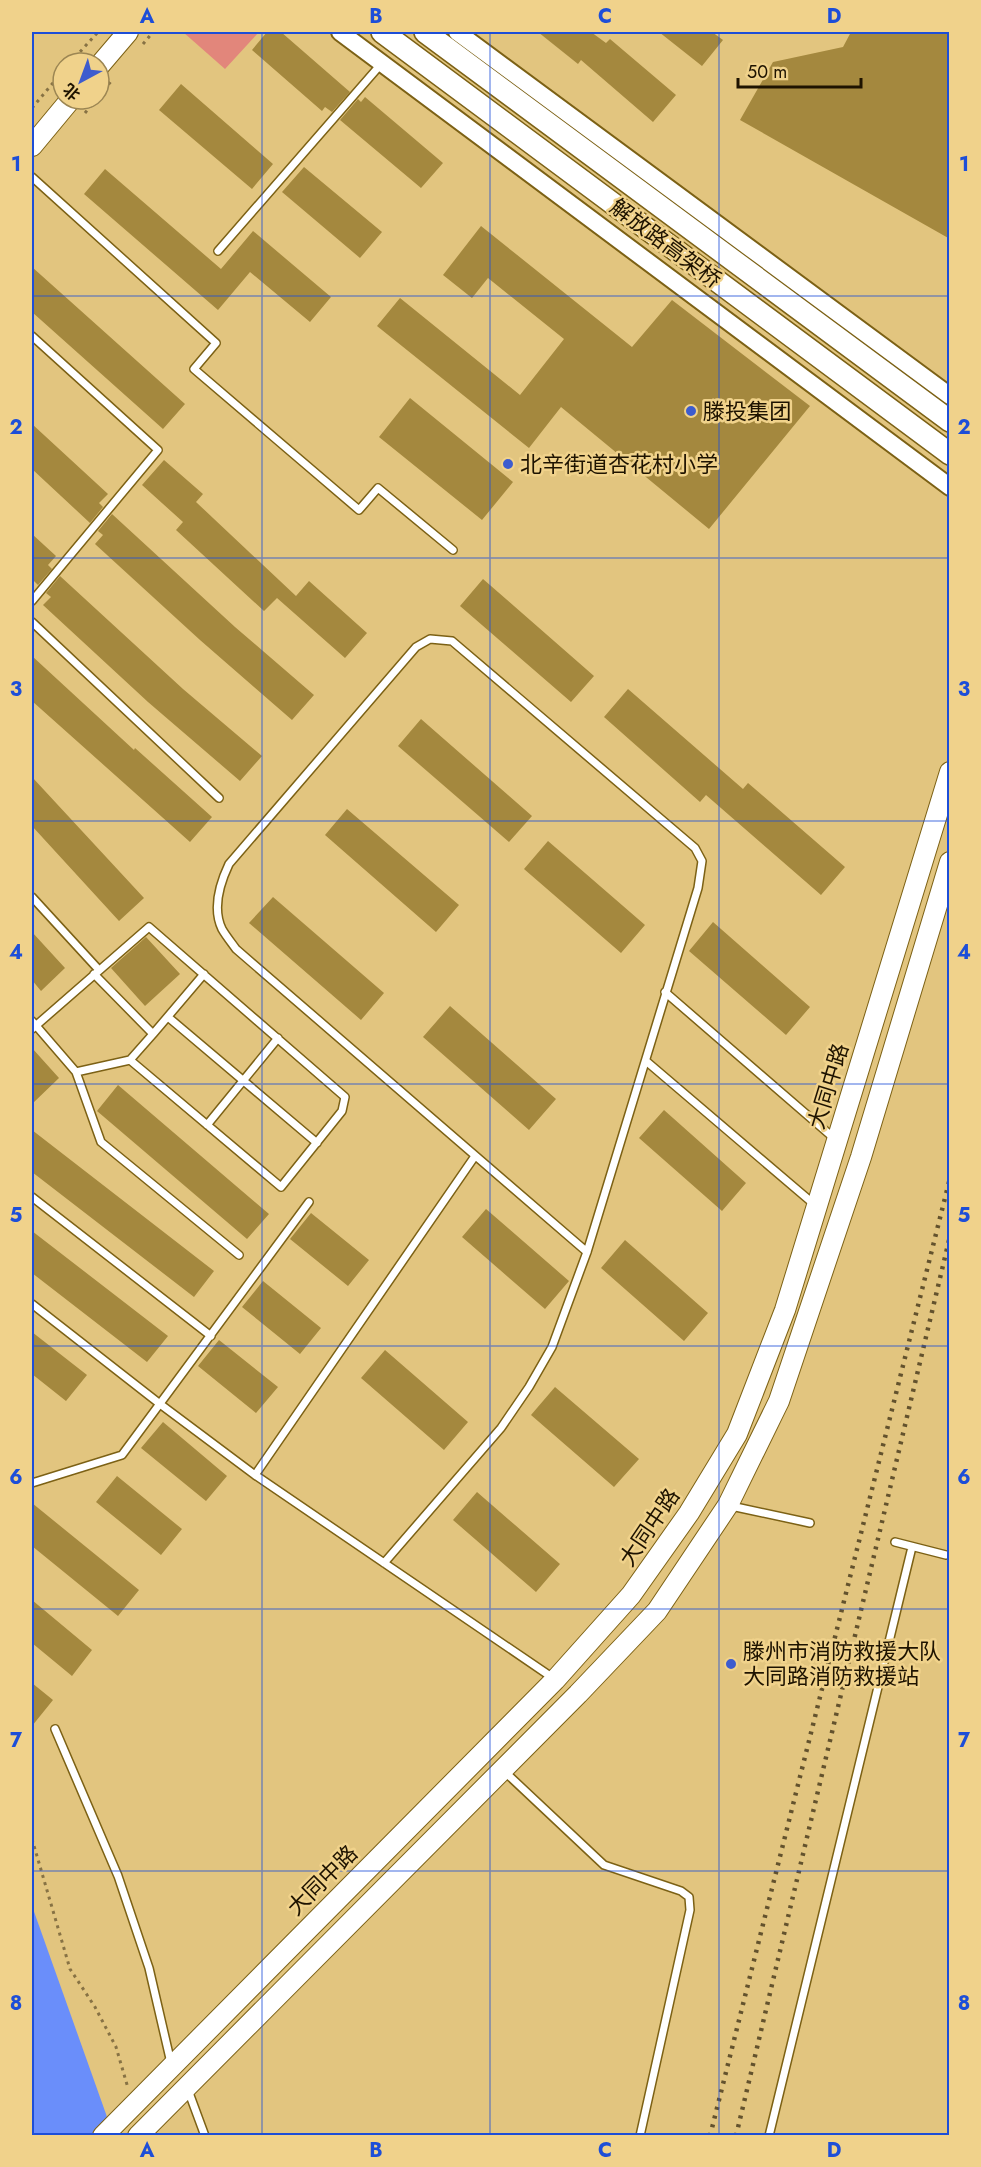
<svg xmlns="http://www.w3.org/2000/svg" width="981" height="2167" viewBox="0 0 981 2167" font-family="Jost,'Noto Sans SC',sans-serif">
<style>
.green{fill:#e2867b}
.water{fill:#6a8efa}
.building{fill:#a4883e}
.lines{fill:none;stroke-linecap:round;stroke-linejoin:round}
.service-casing{stroke:#7c6115;stroke-width:10}
.tertiary-casing{stroke:#7c6115;stroke-width:20}
.secondary-casing{stroke:#7c6115;stroke-width:22}
.primary-casing{stroke:#7c6115;stroke-width:24}
.path{stroke:#877244;stroke-width:3;stroke-dasharray:3 4.5;stroke-linecap:butt}
.service{stroke:#fff;stroke-width:7}
.tertiary{stroke:#fff;stroke-width:16}
.secondary{stroke:#fff;stroke-width:20}
.primary{stroke:#fff;stroke-width:21}
.rail{stroke:#63522d;stroke-width:4.5;stroke-dasharray:3 6;stroke-linecap:butt}
.grid{fill:none;stroke:#1d4ed8;stroke-width:1.5;stroke-opacity:0.55}
.poi-dot{fill:#3d5cce;stroke:#f0d28b;stroke-width:2}
.labels{text-anchor:middle;dominant-baseline:central;stroke-width:5;stroke-linejoin:round;paint-order:stroke}
.street-label{font-size:22px;fill:#1e1300;stroke:#f0d28b}
.poi-label{font-size:22px;fill:#1e1300;stroke:#f0d28b;text-anchor:start}
.neatline{fill:none;stroke:#1d4ed8;stroke-width:2}
.grid-label{font-size:20px;text-anchor:middle;font-weight:bold;fill:#1d4ed8}
</style>
<rect width="100%" height="100%" fill="#e2c57f"/>
<path class="green" d="M183,32H259L225,69Z"/>
<path class="water" d="M32,1906L106,2114L112,2135H32Z"/>
<path class="building" d="M267,32H281L350,92L332,112L325,107L322,111L252,50Z
M538,32H591L606,43L610,39L676,95L653,122L581,60L578,64Z
M659,32H712L723,40L702,66Z
M851,32H950V239L740,120L773,62L843,47Z
M181,84L273,164L252,189L159,110Z
M365,97L443,163L421,188L340,120L358,99L361,102Z
M304,167L382,232L360,258L282,192Z
M105,169L221,269L253,231L331,297L310,322L250,272L218,310L84,194Z
M481,226L632,347L672,300L810,406L709,529L561,407L529,448L377,326L400,298L520,395L564,339L488,278L472,298L443,275Z
M32,267L185,404L163,429L32,312Z
M410,398L513,482L482,520L379,437Z
M32,424L108,494L99,503L103,507L90,523L32,469Z
M164,460L203,494L196,502L296,596L309,581L367,633L345,658L277,598L264,611L176,530L183,522L142,485Z
M112,514L235,627L314,695L292,720L200,640L95,544L103,535L98,531Z
M32,534L56,556L48,565L52,569L38,585L32,579Z
M60,576L183,689L262,756L240,781L148,702L43,605L51,597L46,593Z
M483,579L594,676L571,702L460,606Z
M32,656L134,750L135,748L212,817L190,842L32,701Z
M628,689L743,789L748,783L845,867L821,895L706,795L700,802L604,717Z
M421,719L532,816L509,842L398,746Z
M32,777L144,898L119,921L32,826Z
M347,809L459,905L436,932L325,835Z
M548,841L645,925L621,953L524,869Z
M273,897L384,993L361,1020L249,923Z
M713,922L810,1007L786,1035L689,951Z
M32,932L65,968L41,991L32,980Z
M146,937L180,974L145,1006L111,968Z
M450,1006L556,1099L529,1130L423,1037Z
M32,1048L59,1078L32,1104Z
M118,1085L269,1214L247,1239L97,1111Z
M664,1110L746,1183L722,1211L639,1138Z
M32,1130L214,1271L194,1297L32,1172Z
M486,1209L569,1281L545,1309L462,1237Z
M311,1213L369,1260L348,1286L290,1239Z
M32,1231L168,1336L147,1362L32,1273Z
M625,1240L708,1313L684,1341L601,1268Z
M263,1281L321,1328L300,1354L242,1307Z
M32,1332L87,1375L66,1401L32,1374Z
M219,1340L278,1387L256,1413L198,1366Z
M385,1350L468,1422L444,1450L361,1378Z
M555,1387L639,1459L614,1487L531,1415Z
M163,1422L227,1476L206,1501L141,1448Z
M117,1476L182,1529L161,1555L96,1502Z
M477,1492L560,1564L536,1592L453,1520Z
M32,1503L139,1590L118,1616L32,1546Z
M32,1600L92,1650L72,1676L32,1643Z
M32,1683L53,1700L32,1726Z"/>
<g class="lines">
<g class="service-casing">
<path id="service" d="M32,177L216,343L194,369L359,510L378,488L453,550
M218,251L382,63
M32,336L158,450L32,601
M32,622L219,798
M32,897L99,970
M665,992L835,1139
M168,1017L317,1143
M32,1021L76,1072L101,1142L239,1255
M32,1029L149,927L345,1097L342,1111L281,1187L130,1060
M153,1034L204,974
M646,1061L815,1205
M76,1072L130,1060L153,1034L94,974
M207,1125L278,1038
M32,1197L211,1336
M32,1304L160,1404L255,1475L553,1678
M255,1475L475,1156
M32,1483L122,1455L309,1202
M731,1506L810,1523
M895,1542L946,1555
M384,1563L501,1428L529,1387L552,1347L587,1252L698,888L702,861L695,848L452,641L430,639L416,647L229,864C220,883 212,908 222,929C226,936 231,942 236,949L587,1252
M55,1729L118,1876L149,1968L171,2063
M505,1772L604,1865L681,1891L689,1897L690,1910L640,2136
M188,2090L205,2136
M769,2136L912,1547"/>
</g>
<g class="tertiary-casing">
<path id="tertiary" d="M340,32L950,487
M457,32L950,396"/>
</g>
<g class="secondary-casing">
<path id="secondary" d="M99,66L128,32
M32,146L71,99
M103,2136L555,1680L631,1595L689,1513L737,1434L785,1310L950,772
M138,2136L578,1694L657,1611L728,1505L779,1401L861,1157L950,862"/>
</g>
<g class="primary-casing">
<path id="primary" d="M382,32L950,454
M425,32L950,421"/>
</g>
<path class="path" d="M143,44L153,32
M70,63L98,32
M99,96L113,79
M32,108L63,71
M85,113L96,99
M32,1839L70,1969L95,2007L116,2047L128,2088"/>
<use href="#service" class="service"/>
<use href="#tertiary" class="tertiary"/>
<use href="#secondary" class="secondary"/>
<use href="#primary" class="primary"/>
<path class="rail" d="M710,2136L950,1178
M736,2136L950,1236"/>
</g>
<path class="grid" d="M262,32V2136M490,32V2136M719,32V2136M32,296H950M32,558H950M32,821H950M32,1084H950M32,1346H950M32,1609H950M32,1871H950"/>
<g class="poi-dot">
<circle cx="691" cy="411" r="6"/>
<circle cx="508" cy="464" r="6"/>
<circle cx="731" cy="1664" r="6"/>
</g>
<g class="labels">
<g class="street-label">
<text transform="translate(666 243) rotate(37)">解放路高架桥</text>
<text transform="translate(828 1086) rotate(-73)">大同中路</text>
<text transform="translate(649 1527) rotate(-56)">大同中路</text>
<text transform="translate(322 1880) rotate(-45)">大同中路</text>
</g>
<g class="poi-label">
<text x="703" y="411">滕投集团</text>
<text x="520" y="464">北辛街道杏花村小学</text>
<text x="743" y="1651">滕州市消防救援大队<tspan x="743" dy="25">大同路消防救援站</tspan></text>
</g>
</g>
<rect width="981" height="2167" fill="none" stroke="#f0d28b" stroke-width="66"/>
<g transform="translate(81 81) rotate(221)"><circle r="28" fill="#f0d28b" stroke="#9c8653" stroke-width="1.5"/>
<path d="M0-4.5L10 22L0 15L-10 22Z" fill="#3d5cce"/>
<text y="-9" font-size="16" font-weight="bold" text-anchor="middle" fill="#1e1300">北</text>
</g>
<path d="M738 78v9h123v-9" fill="none" stroke="#1e1300" stroke-width="3"/>
<text x="747" y="78" font-size="18" fill="#1e1300" stroke="#f0d28b" stroke-width="4.5" paint-order="stroke">50 m</text>
<rect x="33" y="33" width="915" height="2101" class="neatline"/>
<g class="grid-label">
<text x="147" y="23">A</text>
<text x="376" y="23">B</text>
<text x="605" y="23">C</text>
<text x="834" y="23">D</text>
<text x="16" y="171">1</text>
<text x="964" y="171">1</text>
<text x="16" y="434">2</text>
<text x="964" y="434">2</text>
<text x="16" y="696">3</text>
<text x="964" y="696">3</text>
<text x="16" y="959">4</text>
<text x="964" y="959">4</text>
<text x="16" y="1222">5</text>
<text x="964" y="1222">5</text>
<text x="16" y="1484">6</text>
<text x="964" y="1484">6</text>
<text x="16" y="1747">7</text>
<text x="964" y="1747">7</text>
<text x="16" y="2010">8</text>
<text x="964" y="2010">8</text>
<text x="147" y="2157">A</text>
<text x="376" y="2157">B</text>
<text x="605" y="2157">C</text>
<text x="834" y="2157">D</text>
</g>
</svg>
